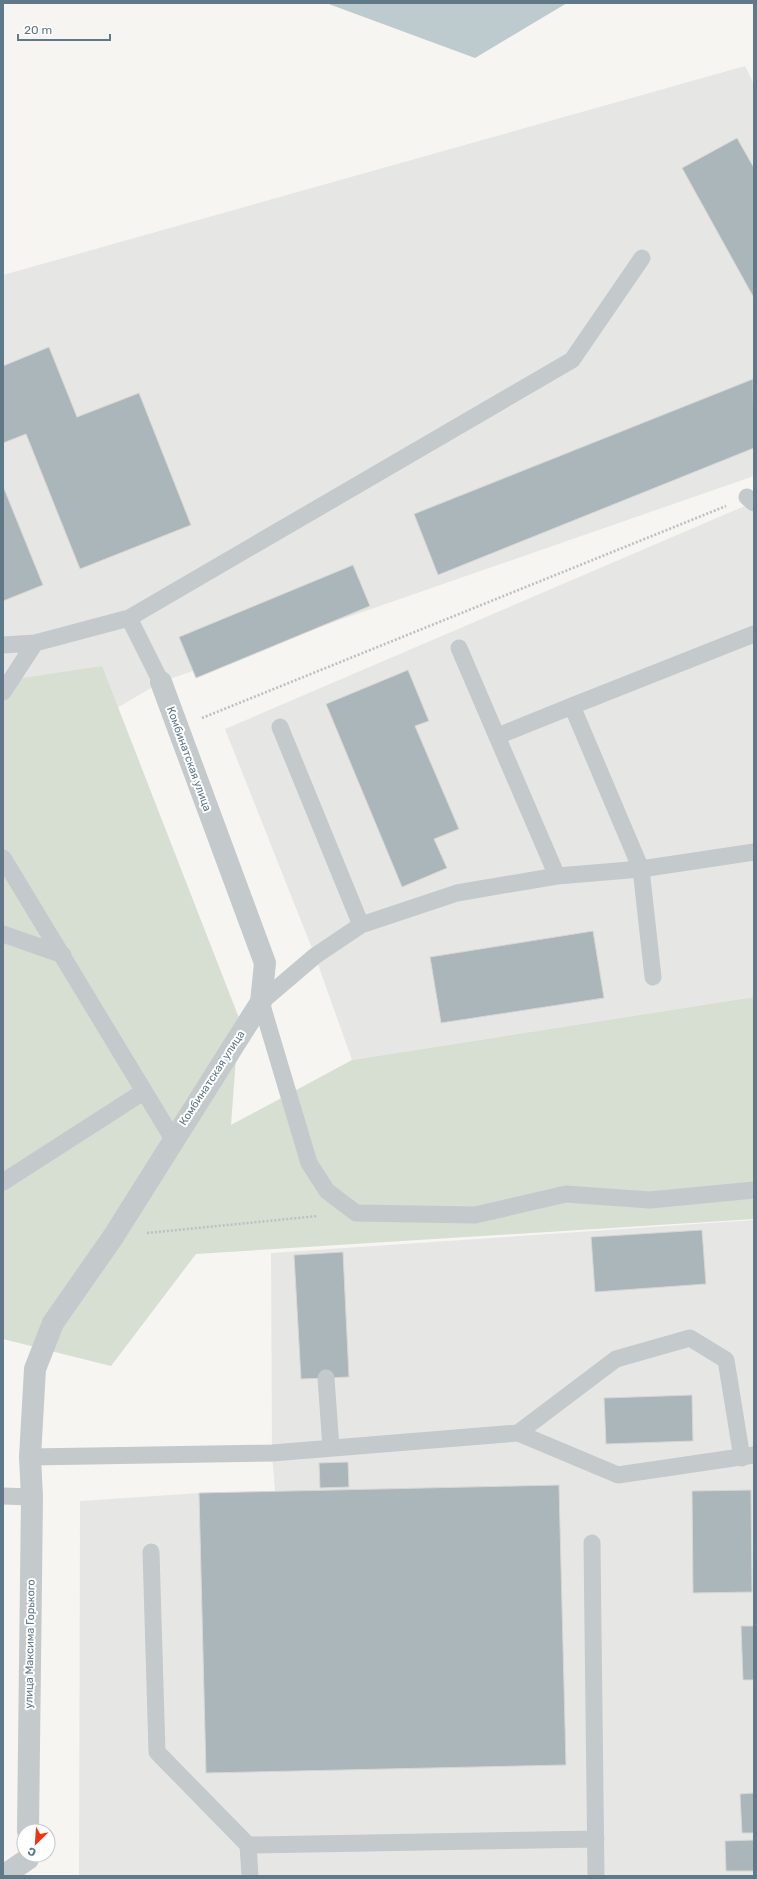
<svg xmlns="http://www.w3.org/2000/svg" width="757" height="1879" viewBox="0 0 757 1879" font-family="Rubik,sans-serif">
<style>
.built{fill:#e6e7e5}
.green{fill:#d7ded2}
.water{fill:#bdcbcf}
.building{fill:#abb6ba;stroke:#d7d7d4}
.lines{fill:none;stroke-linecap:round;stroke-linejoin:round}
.path{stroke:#bdc0c2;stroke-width:2.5;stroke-dasharray:2 2;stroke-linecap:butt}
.lane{stroke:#c4c9cc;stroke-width:17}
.street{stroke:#c4c9cc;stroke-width:22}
.labels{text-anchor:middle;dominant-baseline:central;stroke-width:4;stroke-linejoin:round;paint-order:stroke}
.street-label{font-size:11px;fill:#617986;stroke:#fff}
</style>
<rect width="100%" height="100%" fill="#f6f5f1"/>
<path class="built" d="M745,66L754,84V476L161,682L107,714L3,1080V275Z
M754,502V997L352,1060L315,956L225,729Z
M754,1220V1876H79L80,1501L199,1493L275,1491L272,1453L271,1253Z"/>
<path class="green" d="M102,666L239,1018L231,1125L352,1060L754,997V1219L196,1254L111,1366L3,1339V681Z"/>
<path class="water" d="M326,3H567L475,58Z"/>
<path class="building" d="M737,138L754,168V298L682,168Z
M49,347L77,417L139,393L191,525L80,569L26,434L3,443V366Z
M753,379L754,448L438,575L414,514Z
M3,486L43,585L3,601Z
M353,565L370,606L196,678L179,637Z
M408,670L429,721L415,726L459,829L434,839L447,868L402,887L326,704Z
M593,931L604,998L441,1023L430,957Z
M702,1230L706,1284L595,1292L591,1237Z
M343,1252L349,1377L301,1379L294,1255Z
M692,1395L693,1441L606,1444L604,1398Z
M348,1462L349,1487L320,1488L319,1463Z
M559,1485L566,1765L206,1773L199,1493Z
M751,1490L752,1592L693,1593L692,1491Z
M741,1626H754V1680H743Z
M754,1793V1833H742L740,1794Z
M754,1840V1871H726L725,1841Z"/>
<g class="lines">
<path class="path" d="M202,718L726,506
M147,1233L318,1216"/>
<path class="lane" d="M747,497L754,503
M3,645L35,643L129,618
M459,648L557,876L457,893L361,925L315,956L261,1002L309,1163L327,1191L356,1213L475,1215L566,1194L650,1200L754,1190
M161,682L129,618L572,360L642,258
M3,692L35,643
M572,706L754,634
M280,727L361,925
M498,736L572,706L641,869L653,977
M3,858L173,1139
M557,876L641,869L754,852
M3,934L63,955
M3,1182L143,1092
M326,1378L331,1448
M518,1433L616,1359L690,1338L726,1360L742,1458
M30,1457L272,1453L518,1433L618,1475L754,1455
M3,1496L32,1497
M592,1543L596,1876
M151,1552L157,1752L248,1845L596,1839
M248,1845L250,1876"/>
<path class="street" d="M28,1831L32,1497L30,1457L35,1369L53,1323L113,1237L261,1002L265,963L161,682
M3,1876L28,1859"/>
</g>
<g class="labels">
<g class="street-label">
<text transform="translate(189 759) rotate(70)">Комбинатская улица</text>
<text transform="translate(212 1078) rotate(-57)">Комбинатская улица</text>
<text transform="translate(30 1644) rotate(-89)">улица Максима Горького</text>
</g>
</g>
<rect width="757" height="1879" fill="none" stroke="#617986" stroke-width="8"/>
<g transform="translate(36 1843) rotate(205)"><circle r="19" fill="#ffffff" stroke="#c0c9cf"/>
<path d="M0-3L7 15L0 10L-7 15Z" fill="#f53112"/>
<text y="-6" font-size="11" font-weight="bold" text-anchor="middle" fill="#617986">С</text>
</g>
<path d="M18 34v6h92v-6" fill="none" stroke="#617986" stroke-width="2"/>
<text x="24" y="34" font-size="12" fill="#617986" stroke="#ffffff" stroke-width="3" paint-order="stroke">20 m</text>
</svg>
